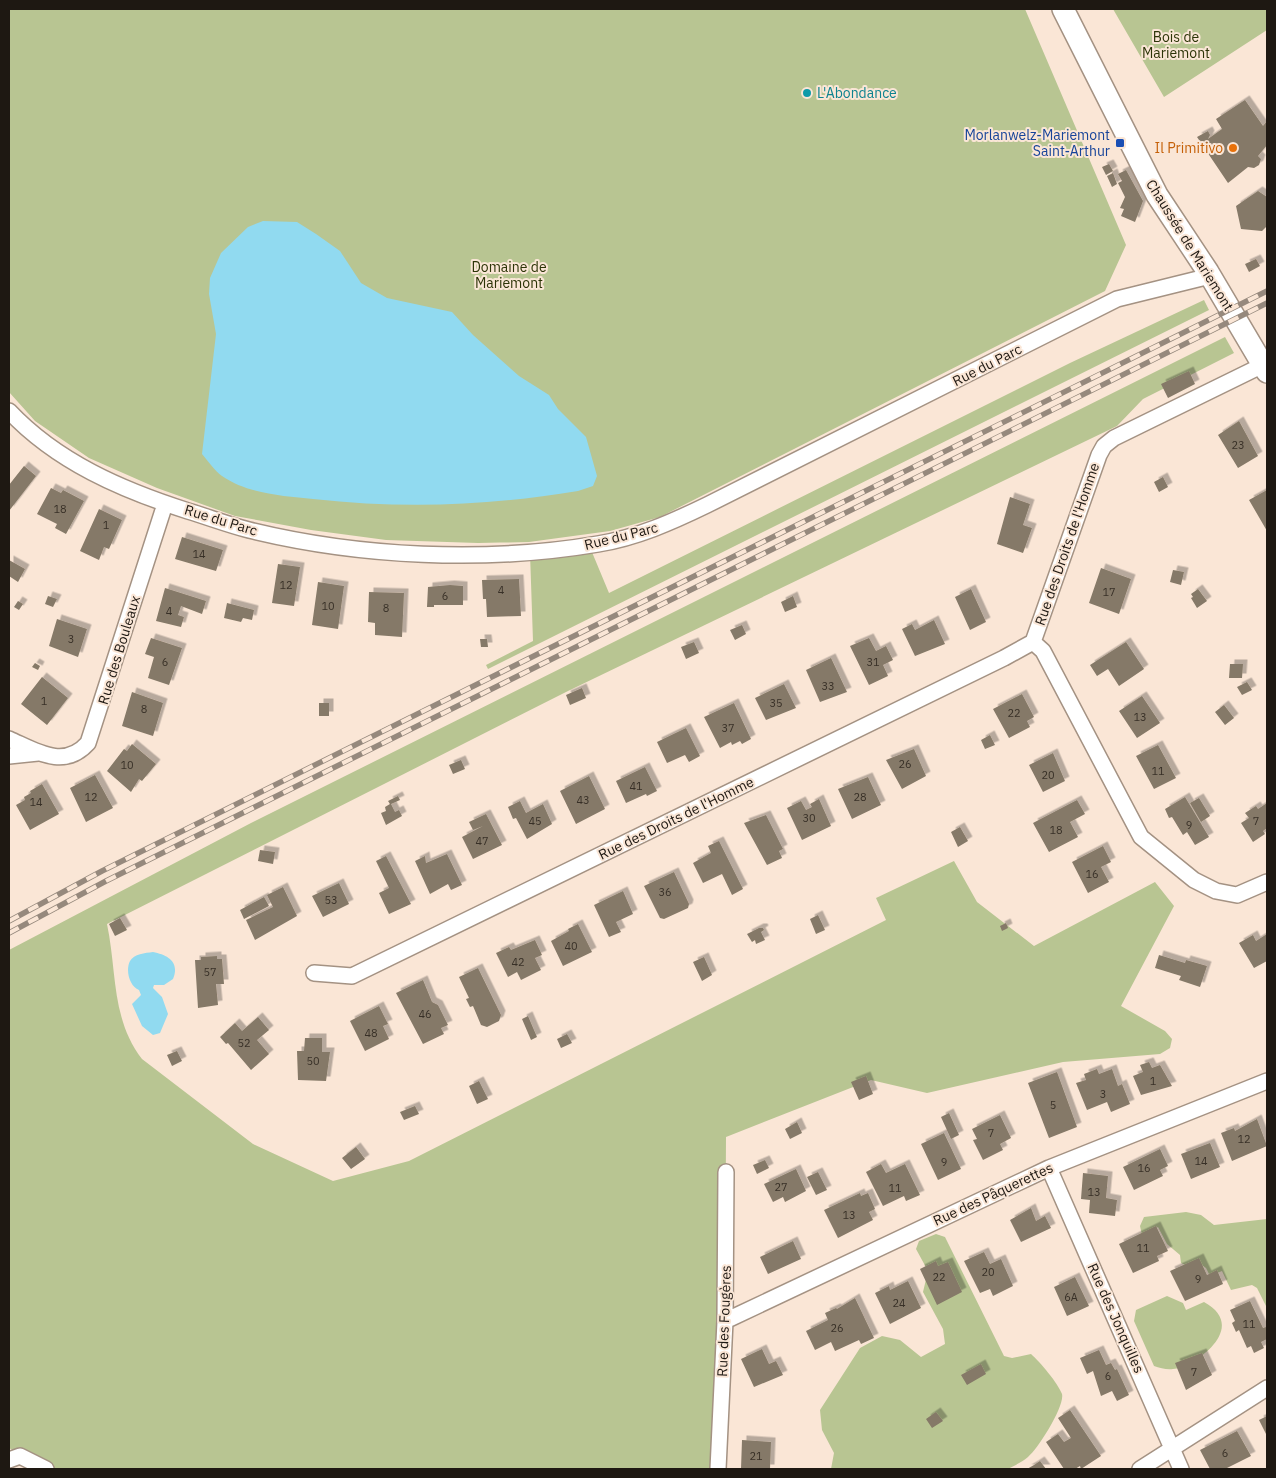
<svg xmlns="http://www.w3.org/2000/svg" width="1276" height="1478" viewBox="0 0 1276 1478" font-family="'IBM Plex Sans',sans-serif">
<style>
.green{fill:#b8c592}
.water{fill:#91daf0}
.building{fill:#857967;filter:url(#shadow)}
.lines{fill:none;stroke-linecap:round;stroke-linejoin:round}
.street-casing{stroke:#a49283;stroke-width:18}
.secondary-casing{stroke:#a49283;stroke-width:24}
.street{stroke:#fff;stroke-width:15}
.secondary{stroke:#fff;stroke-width:21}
.rail-casing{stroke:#96897d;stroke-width:5.5}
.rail{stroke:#fae6d6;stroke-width:4;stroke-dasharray:11;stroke-linecap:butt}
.culture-dot{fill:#0f9aa8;stroke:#fae6d6;stroke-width:2}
.transit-dot{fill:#1a4fb4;stroke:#fae6d6;stroke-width:2}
.food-dot{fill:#e8710a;stroke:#fae6d6;stroke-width:2}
.labels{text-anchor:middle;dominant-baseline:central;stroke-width:4;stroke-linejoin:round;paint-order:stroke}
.number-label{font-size:11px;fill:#383027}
.park-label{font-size:14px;fill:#2c3407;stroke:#fae6d6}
.culture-label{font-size:14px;fill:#0d838f;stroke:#fae6d6;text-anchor:start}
.transit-label{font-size:14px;fill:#164399;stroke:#fae6d6;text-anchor:end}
.food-label{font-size:14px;fill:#c56008;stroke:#fae6d6;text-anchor:end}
.street-label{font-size:14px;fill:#1e1812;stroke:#fae6d6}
</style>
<defs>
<filter id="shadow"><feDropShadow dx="4.5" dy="-4.5" stdDeviation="0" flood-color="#0004"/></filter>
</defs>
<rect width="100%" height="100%" fill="#fae6d6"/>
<path class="green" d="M9,9H1025L1126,245L1105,291L660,517L610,531L529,542L478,543L386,540L311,530L235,516L157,488L89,458L35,421L9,392Z
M1113,9H1267V30L1164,97Z
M1204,300L1209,310L488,669L486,665L533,641L530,553L589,545L609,593L1070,363Z
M1225,337L1234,353L1143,399L1117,426L568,691L107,924C117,971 111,1019 142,1059L253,1144L333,1181L409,1161L886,920L876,898L954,861L977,902L1034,946L1155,882L1174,906L1121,1006L1165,1031L1172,1039L1170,1048L1160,1054L1063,1062L927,1093L871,1080L726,1137L725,1321L718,1469H46L9,1448V950L251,823Z
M1186,1212L1201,1215L1214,1225L1267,1219V1308L1257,1288L1252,1285L1231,1290L1222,1271L1210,1276L1206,1268L1196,1261L1187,1266L1181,1263L1180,1255L1167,1244L1158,1227L1142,1235L1140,1226L1144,1217Z
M936,1234L945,1237L1004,1356L1012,1358L1031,1354C1040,1362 1058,1383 1062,1394C1065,1406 1038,1449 1028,1457C1022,1462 1014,1466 1008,1469H831L834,1453L822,1430L820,1410L860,1348L882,1336L900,1340L921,1357L945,1344L943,1329L923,1292L928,1271L916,1249L919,1241Z
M1167,1296L1183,1303L1186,1310L1204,1302C1241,1322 1213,1352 1188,1364C1183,1366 1178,1369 1173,1369C1167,1370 1160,1368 1154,1366L1134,1321L1136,1310Z"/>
<path class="water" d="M263,221L297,222L316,234L340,251L361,283L387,298L452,312L473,335L519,376L549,395L558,409L586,437L597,476L593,486L578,491C487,506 405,509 313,499C283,496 248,494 222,476C215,471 208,461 202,454L216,334L209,294L210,278L221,253L248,227Z
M153,952C168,955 180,962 173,979L164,985H154L153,988L162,997L168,1014L160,1033L153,1035L142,1026L132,1004L141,995L139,990C130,987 125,971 130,961C134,954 145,953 153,952Z"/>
<path class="building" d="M1245,100L1263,126L1267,121V145L1258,156L1261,159L1259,165L1254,168L1248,167L1228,183L1197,137L1208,131L1210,135L1208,139L1222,129L1216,119Z
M1109,164L1113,171L1106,175L1102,167Z
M1126,170L1143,201L1135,222L1121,216L1124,209L1120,208L1125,197L1118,183L1122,181L1118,174Z
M1113,173L1117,184L1112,187L1107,176Z
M1258,191L1267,197V226L1262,231L1241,229L1236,206Z
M1256,259L1260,266L1249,272L1245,264Z
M1189,371L1195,384L1168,398L1161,384Z
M1239,421L1258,456L1238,468L1218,435Z
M24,466L36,476L9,511V485Z
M1163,477L1168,487L1159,492L1154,482Z
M51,488L61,493L63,490L84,501L66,534L55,528L57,524L37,514Z
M1267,490V531L1249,500Z
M1010,497L1030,504L1023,525L1032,528L1023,553L997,544Z
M99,509L122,520L109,549L104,547L99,560L80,551Z
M182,537L223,550L216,571L175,559Z
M9,560L25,569L18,582L9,576Z
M278,564L300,567L294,606L272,603Z
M1101,568L1131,579L1119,614L1089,603Z
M1173,570L1184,572L1181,585L1170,582Z
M519,579L521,616L487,617L486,599H483L482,580Z
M318,582L344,586L338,629L312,625Z
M450,585L463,586V605H434V607H427L428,587Z
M165,588L206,601L202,614L181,606L178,615L184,617L181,627L156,621Z
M971,589L986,622L970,630L955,597Z
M1198,589L1207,601L1197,608L1191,598L1193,597L1191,594Z
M369,592L404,593L402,637L375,635V623L368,622Z
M48,596L57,599L53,607L45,604Z
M793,596L797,607L785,612L781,602Z
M18,601L23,604L19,610L14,607Z
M227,603L254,610L252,620L243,618L241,622L224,618Z
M57,619L87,629L78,657L49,646Z
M934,620L945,644L915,656L902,629L912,624L915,630Z
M742,625L746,634L735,640L730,630Z
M151,638L182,648L169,685L148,678L154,657L145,654Z
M869,638L876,651L886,646L893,660L883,665L888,676L869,685L850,646Z
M480,639H487L488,647H481Z
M694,642L699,653L686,659L681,647Z
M1126,642L1144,669L1119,686L1108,669L1097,676L1090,665Z
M831,658L847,692L820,702L806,670Z
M35,663L40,666L38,670L32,667Z
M1230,664H1243L1242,678H1229Z
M42,677L68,698L47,725L21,704Z
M1247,682L1252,690L1242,695L1237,687Z
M784,684L796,708L766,720L755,698Z
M582,688L586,698L570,705L566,695Z
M132,692L163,703L153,736L122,726Z
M1022,694L1034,717L1027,721L1030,727L1009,738L993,709Z
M1142,696L1160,723L1137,738L1119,711Z
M319,703H329V716H319Z
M734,703L751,739L742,744L740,741L732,745L731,742L720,748L704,717Z
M1224,705L1234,718L1225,725L1215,712Z
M686,728L700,756L689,762L685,755L667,763L657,742Z
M990,735L995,745L985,749L981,740Z
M132,744L156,764L142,781L139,779L131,792L107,771L124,749L127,751Z
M1158,745L1176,778L1154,789L1136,756Z
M914,749L926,776L902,789L886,760Z
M1053,753L1065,781L1043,792L1029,765Z
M461,760L465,769L453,774L449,765Z
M645,767L657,791L647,796L646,794L626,803L616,781Z
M95,775L113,808L86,822L70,788Z
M589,776L605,809L576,824L560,791Z
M868,777L881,805L852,819L838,789Z
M42,784L59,814L30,830L16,805L25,800L24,797L31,793L30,791Z
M398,796L400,800L391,804L395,812L399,810L402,816L386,825L381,813L386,811L385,807L390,804L388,801Z
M1185,797L1209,837L1195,845L1187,832L1183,835L1172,817L1169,818L1165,809Z
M1199,798L1210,816L1201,822L1190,803Z
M819,799L831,826L802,840L787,808L801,801L806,810L812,807L810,804Z
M1077,800L1085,814L1070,822L1078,837L1049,852L1033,823Z
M520,801L526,813L543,804L552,824L527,839L516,818L513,819L508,807Z
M1267,803V828L1263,831L1265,834L1253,842L1241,823L1249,818L1245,813L1256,806L1258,809Z
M486,814L502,845L473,859L462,837L483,826L473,830L469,822Z
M766,815L783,849L779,851L782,858L767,865L744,823Z
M960,827L968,841L958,847L951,832Z
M719,841L743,889L732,895L722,874L703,883L693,863L711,853L708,846Z
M1103,846L1111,862L1101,867L1109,882L1088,893L1072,862Z
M260,850L275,852L273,864L258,861Z
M447,854L462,885L451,890L448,884L430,894L415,861L425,856L426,863Z
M386,856L411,904L389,914L379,893L389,888L376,861Z
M674,872L689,904L688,908L664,919L660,918L644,886Z
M339,883L349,904L323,917L312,896Z
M283,887L297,916L255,940L246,920L273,907L267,895Z
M623,891L633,914L616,922L621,932L609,937L594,905Z
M264,897L269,906L244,919L240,910Z
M818,915L825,930L816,934L810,919Z
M120,918L127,930L115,936L109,924Z
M1006,923L1008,928L1002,931L1000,926Z
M578,924L592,952L563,966L551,941L569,931L568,929Z
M759,928H763L764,930L761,932L765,940L756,944L755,940L752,942L747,934Z
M1267,934V961L1254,968L1239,943L1253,935L1256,941Z
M535,940L542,955L535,958L541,970L521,980L517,972L508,977L496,953L509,947L511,950Z
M1159,955L1185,963L1186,960L1207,966L1200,987L1179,980L1181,976L1155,968Z
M217,956V959H222L224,984H216L218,1005L198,1008L195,960H201V957Z
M704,957L712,975L702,981L693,962Z
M478,968L501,1015L499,1021L487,1027L481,1025L473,1006L470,1007L466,999L469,998L459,977Z
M423,980L432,1002L438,1005L448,1025L441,1028L444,1034L423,1044L396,993Z
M379,1006L388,1024L383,1026L389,1039L365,1051L350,1021Z
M528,1016L537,1037L531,1040L522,1019Z
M258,1017L269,1030L257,1040L269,1054L251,1070L228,1043L226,1044L220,1037L235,1023L242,1031Z
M567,1034L572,1043L561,1048L557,1039Z
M305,1038H322V1052H330L326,1081L298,1080L297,1051H304Z
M177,1051L182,1061L172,1066L167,1055Z
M1149,1062L1152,1068L1160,1065L1172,1086L1141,1095L1133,1076L1143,1072L1140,1065Z
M1097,1069L1099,1074L1112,1069L1118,1086L1122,1084L1130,1104L1111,1112L1107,1102L1087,1110L1076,1083L1086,1080L1084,1074Z
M1057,1072L1077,1127L1049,1138L1028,1083Z
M866,1076L873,1094L859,1100L851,1082Z
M479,1081L488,1099L477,1104L469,1086Z
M415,1106L419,1114L404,1120L400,1112Z
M949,1113L959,1135L951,1139L941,1117Z
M1000,1115L1011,1138L1000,1144L1003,1150L983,1160L973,1140L977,1139L972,1129Z
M1257,1119L1267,1146L1232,1161L1221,1133L1234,1128L1235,1131Z
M797,1122L802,1133L790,1139L785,1129Z
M944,1133L961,1169L938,1180L921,1144Z
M1210,1143L1220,1167L1191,1179L1181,1154Z
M356,1147L365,1159L351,1169L342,1158Z
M1160,1149L1168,1166L1160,1170L1163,1176L1134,1190L1123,1167Z
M765,1160L769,1168L757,1174L753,1165Z
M881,1164L886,1173L905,1164L920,1195L906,1201L904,1196L883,1206L866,1172Z
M796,1169L806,1191L785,1202L783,1197L773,1202L764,1184Z
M818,1172L827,1190L816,1195L807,1177Z
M1083,1173L1108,1176L1106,1198L1117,1200L1115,1216L1089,1213L1090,1200L1081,1199Z
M860,1193L861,1196L868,1193L875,1209L869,1212L873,1220L838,1238L824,1210Z
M1031,1208L1036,1221L1045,1216L1051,1228L1021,1242L1010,1220Z
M1156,1226L1168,1251L1157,1256L1159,1261L1133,1273L1119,1244Z
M793,1241L801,1259L768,1274L760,1257Z
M984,1252L990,1264L1001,1259L1013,1286L993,1296L990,1289L980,1293L964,1261Z
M1199,1258L1207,1275L1217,1270L1223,1284L1185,1301L1170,1271Z
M936,1261L938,1266L948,1262L962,1292L937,1305L920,1269Z
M1075,1277L1089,1306L1067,1316L1054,1287Z
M908,1281L921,1308L890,1324L875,1293L889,1286L890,1290Z
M855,1298L874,1338L861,1344L859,1340L835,1351L831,1342L815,1350L806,1331L828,1320L825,1313L836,1308L837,1309Z
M1250,1301L1263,1328L1266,1327L1267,1329V1339L1261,1342L1264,1348L1254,1353L1251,1346L1247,1348L1239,1330L1236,1332L1232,1323L1235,1321L1230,1310Z
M762,1349L769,1364L776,1361L783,1375L754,1387L741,1359Z
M1099,1350L1106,1365L1111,1363L1115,1370L1117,1369L1129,1395L1117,1401L1112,1391L1101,1396L1093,1371L1087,1374L1080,1358Z
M1202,1353L1212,1375L1186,1390L1175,1363Z
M981,1364L986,1374L967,1385L961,1375Z
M1070,1410L1101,1456L1081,1469L1080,1466L1075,1469H1064L1046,1442L1058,1434L1064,1442L1071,1438L1058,1418Z
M936,1412L943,1421L932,1428L926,1419Z
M1267,1416V1436L1259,1420Z
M1237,1431L1251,1456L1225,1469H1210L1200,1450Z
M742,1440L771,1442L770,1469H741Z
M1040,1461L1046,1469H1027L1034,1465Z"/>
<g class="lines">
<g class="street-casing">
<path id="street" d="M9,411C57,462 122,490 188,511C208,517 229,525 249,530C359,557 486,563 598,544C636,538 672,522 707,505L1117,299L1202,278L1208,272
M1033,642L1043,651L1141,837L1194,880L1216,891L1237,895L1267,882
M9,739C36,751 64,770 88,743L165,504
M9,756L38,753
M314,973L352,976L1004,658L1033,642L1099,455L1104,446L1114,438L1263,365
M1049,1168L1181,1469
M725,1321L1049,1168L1267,1081
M9,1460L20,1456L46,1469
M718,1469L725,1321L726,1172
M1140,1469L1267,1388"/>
</g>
<g class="secondary-casing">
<path id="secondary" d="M1063,9L1157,195L1208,272L1267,372"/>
</g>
<use href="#street" class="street"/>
<use href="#secondary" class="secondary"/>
<g class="rail-casing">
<path id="rail" d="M9,921L102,871L1267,291
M9,933L106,881L1267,303"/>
</g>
<use href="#rail" class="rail"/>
</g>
<circle class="culture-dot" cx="807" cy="93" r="5"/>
<rect class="transit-dot" x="1115" y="138" width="10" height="10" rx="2.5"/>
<circle class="food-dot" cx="1233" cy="148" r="5"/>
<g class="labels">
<g class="number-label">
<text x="1238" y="445">23</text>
<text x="60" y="509">18</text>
<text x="106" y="525">1</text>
<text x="199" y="554">14</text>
<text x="286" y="585">12</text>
<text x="501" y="590">4</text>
<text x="1109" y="592">17</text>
<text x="445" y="596">6</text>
<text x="328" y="606">10</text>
<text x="386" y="608">8</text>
<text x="169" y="611">4</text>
<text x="71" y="639">3</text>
<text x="165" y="662">6</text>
<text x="873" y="662">31</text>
<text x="828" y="686">33</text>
<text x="44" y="701">1</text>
<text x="776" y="703">35</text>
<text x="144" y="709">8</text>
<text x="1014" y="713">22</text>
<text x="1140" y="717">13</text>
<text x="728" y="728">37</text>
<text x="905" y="764">26</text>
<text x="127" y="765">10</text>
<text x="1158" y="771">11</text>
<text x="1048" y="775">20</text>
<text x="636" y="786">41</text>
<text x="91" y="797">12</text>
<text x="860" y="797">28</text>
<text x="583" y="800">43</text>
<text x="36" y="802">14</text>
<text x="809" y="818">30</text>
<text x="535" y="821">45</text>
<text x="1256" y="821">7</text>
<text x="1189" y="825">9</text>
<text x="1056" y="830">18</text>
<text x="482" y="841">47</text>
<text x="1092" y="874">16</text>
<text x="665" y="892">36</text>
<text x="331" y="900">53</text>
<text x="571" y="946">40</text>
<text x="518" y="962">42</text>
<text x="210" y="972">57</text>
<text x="425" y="1014">46</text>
<text x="371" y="1033">48</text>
<text x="244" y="1043">52</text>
<text x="313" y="1061">50</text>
<text x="1153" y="1081">1</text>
<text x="1103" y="1094">3</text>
<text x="1053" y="1105">5</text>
<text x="991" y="1133">7</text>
<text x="1244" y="1139">12</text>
<text x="1201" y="1161">14</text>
<text x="944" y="1162">9</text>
<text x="1144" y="1168">16</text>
<text x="781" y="1187">27</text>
<text x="895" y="1188">11</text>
<text x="1094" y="1192">13</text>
<text x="849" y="1215">13</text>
<text x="1143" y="1248">11</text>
<text x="988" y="1272">20</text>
<text x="939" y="1277">22</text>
<text x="1198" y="1279">9</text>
<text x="1071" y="1297">6A</text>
<text x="899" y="1303">24</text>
<text x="1249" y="1324">11</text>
<text x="837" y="1328">26</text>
<text x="1194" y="1372">7</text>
<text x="1108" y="1376">6</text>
<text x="1225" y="1453">6</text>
<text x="756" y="1456">21</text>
</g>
<g class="park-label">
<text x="1176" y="37">Bois de<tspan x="1176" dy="16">Mariemont</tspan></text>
<text x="509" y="267">Domaine de<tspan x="509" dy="16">Mariemont</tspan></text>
</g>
<g class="culture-label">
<text x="817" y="93">L'Abondance</text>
</g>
<g class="transit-label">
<text x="1110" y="135">Morlanwelz-Mariemont<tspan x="1110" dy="16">Saint-Arthur</tspan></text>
</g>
<g class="food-label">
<text x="1223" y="148">Il Primitivo</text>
</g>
<g class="street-label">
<text transform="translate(1190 245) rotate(58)">Chaussée de Mariemont</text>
<text transform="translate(987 365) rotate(-27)">Rue du Parc</text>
<text transform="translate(221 520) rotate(17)">Rue du Parc</text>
<text transform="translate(621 536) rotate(-14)">Rue du Parc</text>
<text transform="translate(1067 544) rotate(-71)">Rue des Droits de l'Homme</text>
<text transform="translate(119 650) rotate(-73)">Rue des Bouleaux</text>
<text transform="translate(676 818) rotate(-26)">Rue des Droits de l'Homme</text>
<text transform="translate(993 1194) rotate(-25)">Rue des Pâquerettes</text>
<text transform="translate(1116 1318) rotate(66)">Rue des Jonquilles</text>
<text transform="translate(724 1321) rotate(-88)">Rue des Fougères</text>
</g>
</g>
<rect width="1276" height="1478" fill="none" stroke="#1e1812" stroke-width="20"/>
</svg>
